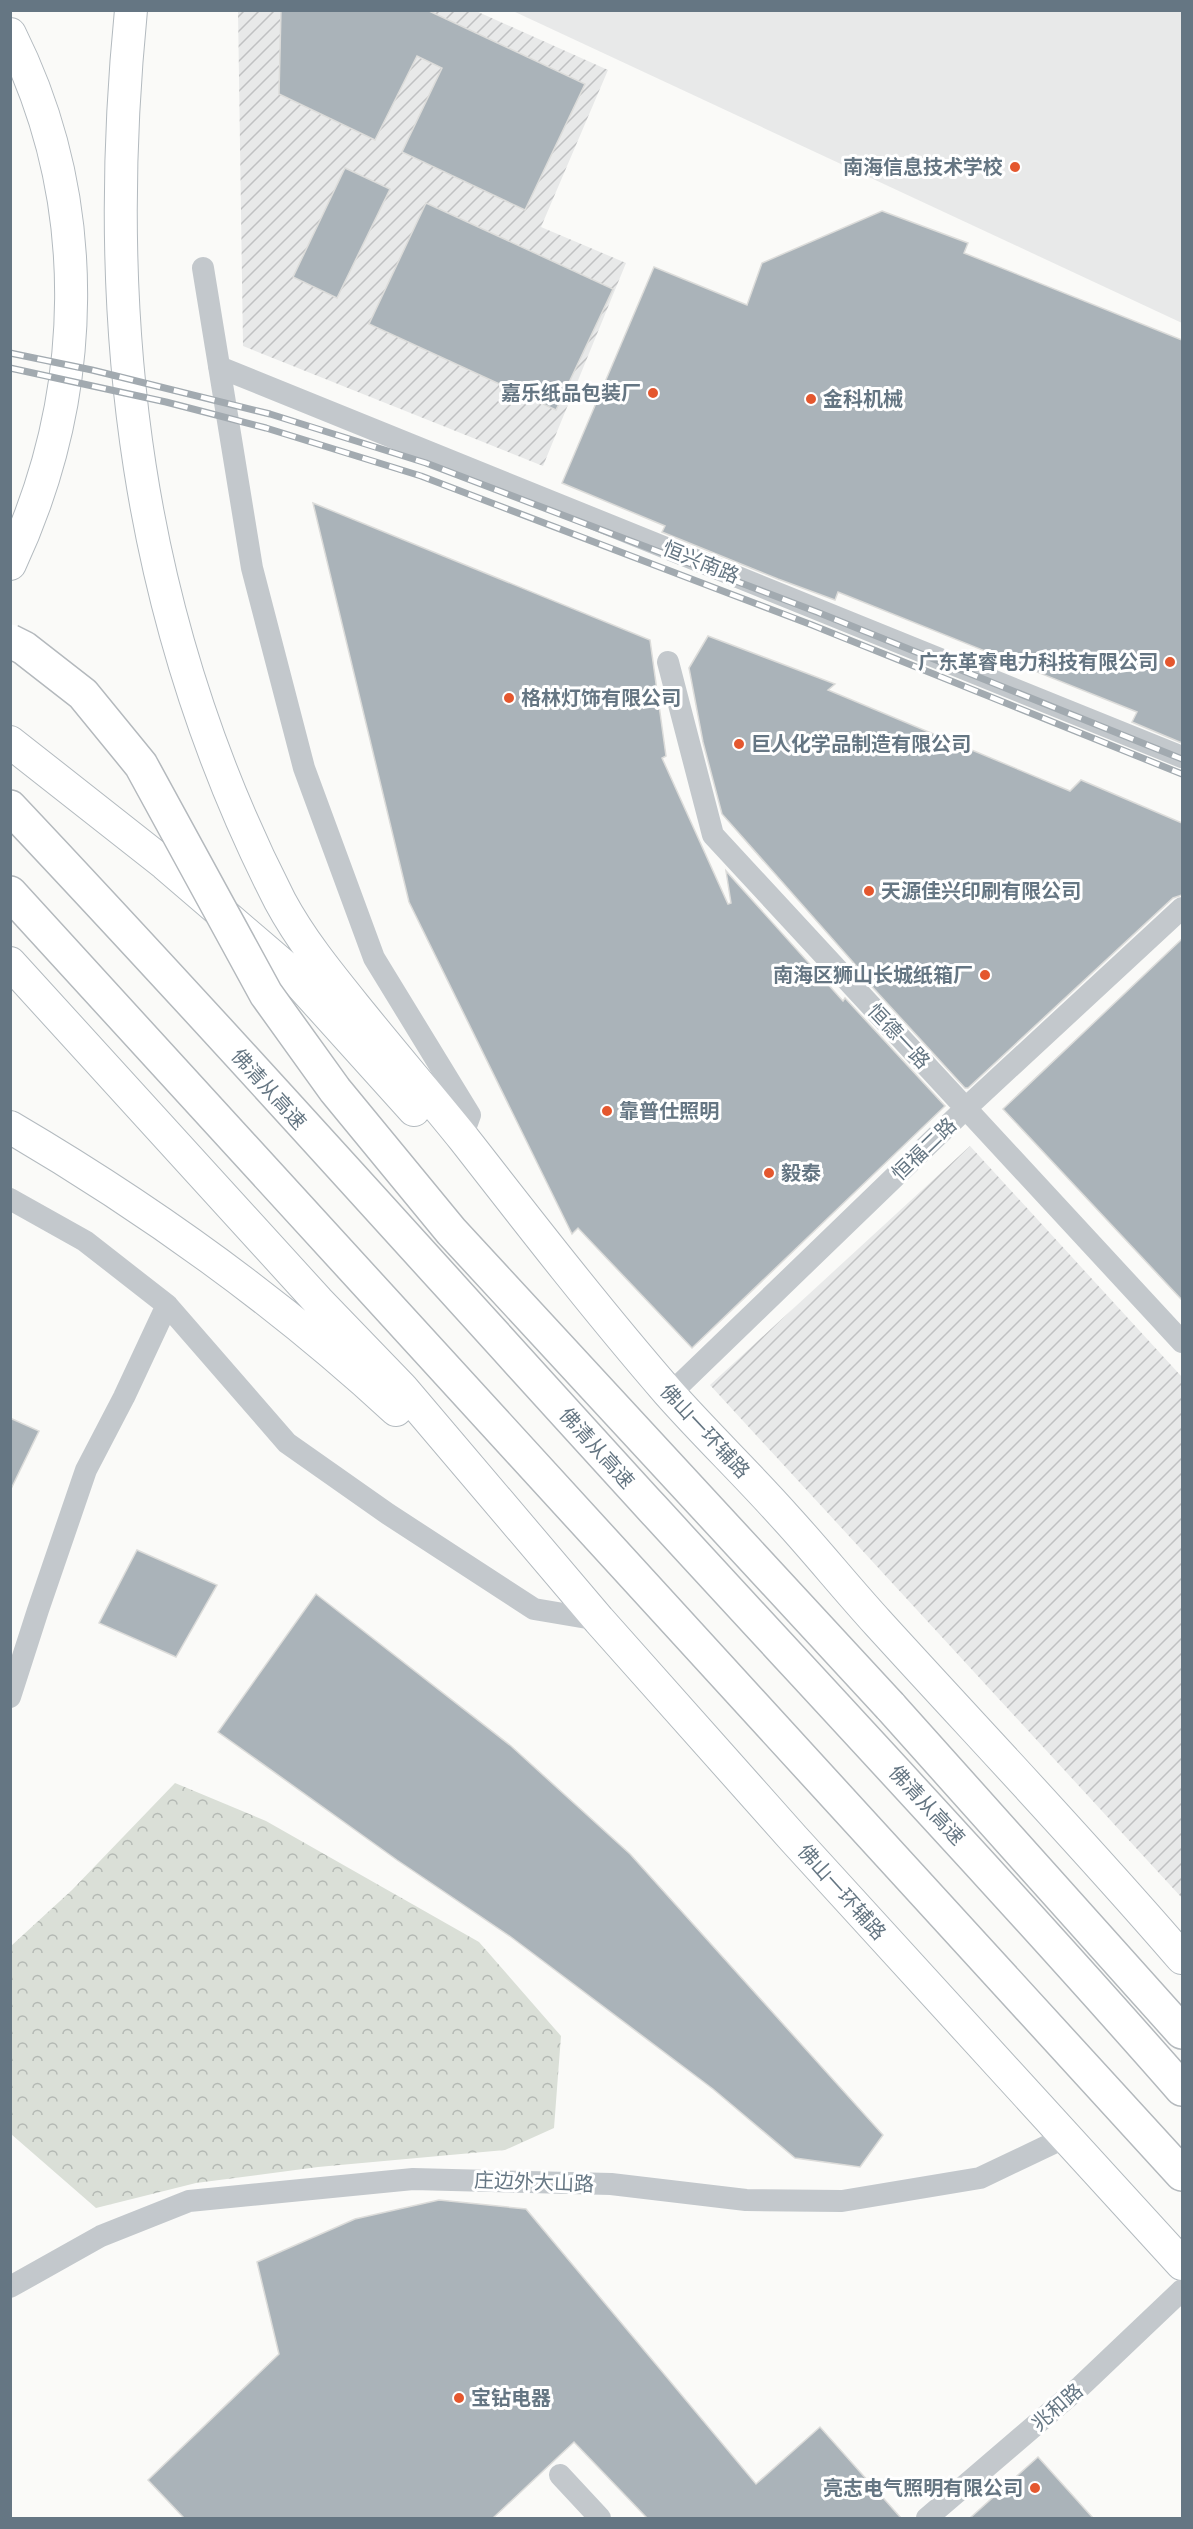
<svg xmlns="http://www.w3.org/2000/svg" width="1193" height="2529" viewBox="0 0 1193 2529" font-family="'Roboto Condensed','Noto Sans SC',sans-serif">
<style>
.built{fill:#e8e9e9}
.industrial{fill:url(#industrial-furrows)}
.forest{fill:url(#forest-crowns)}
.building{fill:#aab3b9;stroke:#dcdcda;stroke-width:1.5}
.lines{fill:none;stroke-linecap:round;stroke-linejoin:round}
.secondary-casing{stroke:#b3babf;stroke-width:34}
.motorway-casing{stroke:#b4b9bd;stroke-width:36}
.minor{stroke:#c3c8cc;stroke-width:22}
.secondary{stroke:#fff;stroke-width:32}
.motorway{stroke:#fff;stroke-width:33}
.rail-casing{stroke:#a2aab0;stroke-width:7}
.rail{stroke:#fff;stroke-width:4.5;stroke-dasharray:14;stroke-linecap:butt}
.motorway-bridge-casing{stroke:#b4b9bd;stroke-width:36;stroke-linecap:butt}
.motorway-bridge{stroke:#fff;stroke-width:33}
.poi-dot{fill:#e4572e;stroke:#fff;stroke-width:2}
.labels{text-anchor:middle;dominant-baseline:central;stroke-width:6;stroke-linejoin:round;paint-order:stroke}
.poi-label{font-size:20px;font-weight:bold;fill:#657683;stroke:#fff;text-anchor:start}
.street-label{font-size:20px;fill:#657683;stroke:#fff}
</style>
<defs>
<pattern id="industrial-furrows" width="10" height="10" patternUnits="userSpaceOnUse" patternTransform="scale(1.5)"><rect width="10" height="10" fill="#e8e9e9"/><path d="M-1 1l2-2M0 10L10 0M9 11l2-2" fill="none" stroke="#c0c1c2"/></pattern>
<pattern id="forest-crowns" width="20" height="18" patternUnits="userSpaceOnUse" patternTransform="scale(1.5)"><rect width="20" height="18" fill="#dadfd7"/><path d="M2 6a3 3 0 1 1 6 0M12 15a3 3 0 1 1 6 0" fill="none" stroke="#b4b9b4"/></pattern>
</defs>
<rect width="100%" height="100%" fill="#fafaf8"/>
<path class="built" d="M513,11H1182V323Z"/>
<path class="industrial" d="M238,11H476L608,70L541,227L626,263L543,466L243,346Z
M970,1146L1182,1377V1898L710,1385Z"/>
<path class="forest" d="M175,1783L266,1821L479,1942L561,2036L554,2128L505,2150L318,2167L196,2183L96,2208L11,2134V1946L72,1890Z"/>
<path class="building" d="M281,10H427L585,84L525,210L402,152L442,68L417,56L375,140L279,94Z
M345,168L390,189L337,298L293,277Z
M426,203L613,289L556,410L369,324Z
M882,211L968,243L964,253L1182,340V743L1132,722L1137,712L838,592L835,600L778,579L662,532L665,526L562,483L654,267L747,305L762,263Z
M313,503L650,640L666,756L662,758L728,904L731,903L726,871L843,1001L845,998L945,1106L692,1348L578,1228L572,1234L409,902Z
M708,636L835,684L828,690L1070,791L1081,780L1182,823V895L1173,898L968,1088H965L865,979L867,978L722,814L703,742L689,668Z
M1182,939V1300L1003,1109Z
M10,1418L39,1431L10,1491Z
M137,1550L217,1585L176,1657L99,1623Z
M316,1594L511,1746L630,1854L883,2135L860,2167L795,2158L713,2089L511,1937L397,1860L218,1732Z
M439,2200L526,2209L756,2484L820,2427L901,2518H647L574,2442L493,2518H184L148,2480L279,2354L257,2262L355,2219Z
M1038,2457L1093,2518H970Z"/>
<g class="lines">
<g class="secondary-casing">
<path id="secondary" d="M131,10C100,322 136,620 280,901C302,942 332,978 361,1014C395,1056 430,1097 464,1139C531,1225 597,1310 668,1392C706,1435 748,1475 787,1519C818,1553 847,1589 878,1623C980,1735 1084,1844 1182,1958
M10,34C94,202 89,395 10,564
M10,742L165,864L285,967L414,1110
M10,963L318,1301L402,1388L599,1620L793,1838L1182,2264
M10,1127C148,1208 279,1302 396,1410"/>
</g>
<g class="motorway-casing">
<path id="motorway" d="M10,807C228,1038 439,1275 653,1509C830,1702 1009,1892 1182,2089
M10,893L1182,2174
M890,1706L1182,2032"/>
</g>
<path class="minor" d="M203,268L252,568L304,768L374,958L470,1115L462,1137
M219,367L1182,757
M668,662L713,835L1182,1342
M10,1199L85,1241L167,1305L287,1443L388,1514L534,1609L599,1620
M670,1394L966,1108L1182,908
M10,1697L38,1610L86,1470L124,1397L167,1305
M10,2287L101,2236L189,2201L413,2179L611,2184L746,2200L842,2201L980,2178L1066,2137
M560,2475L600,2518
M927,2518L1081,2386L1182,2290"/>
<use href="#secondary" class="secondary"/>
<use href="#motorway" class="motorway"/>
<g class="rail-casing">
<path id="rail" d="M10,353L92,370L270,414L426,463L817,612L1182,759
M10,368L166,402L266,428L421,476L812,625L1182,774"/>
</g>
<use href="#rail" class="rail"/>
<g class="motorway-bridge-casing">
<path id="motorway-bridge" d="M10,641L24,648L83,694L141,765L266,994L335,1090L451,1231L890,1706"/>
</g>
<use href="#motorway-bridge" class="motorway-bridge"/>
</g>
<g class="poi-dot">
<circle cx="1015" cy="167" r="6"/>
<circle cx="653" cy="393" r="6"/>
<circle cx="811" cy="399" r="6"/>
<circle cx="1170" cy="662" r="6"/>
<circle cx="509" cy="698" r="6"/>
<circle cx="739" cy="744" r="6"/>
<circle cx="869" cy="891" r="6"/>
<circle cx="985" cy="975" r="6"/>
<circle cx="607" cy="1111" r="6"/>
<circle cx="769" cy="1173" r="6"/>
<circle cx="459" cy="2398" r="6"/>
<circle cx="1035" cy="2488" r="6"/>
</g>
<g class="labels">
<g class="poi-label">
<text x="1003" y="167" text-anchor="end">南海信息技术学校</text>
<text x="641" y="393" text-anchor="end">嘉乐纸品包装厂</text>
<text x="823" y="399">金科机械</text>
<text x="1158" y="662" text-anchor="end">广东革睿电力科技有限公司</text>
<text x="521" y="698">格林灯饰有限公司</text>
<text x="751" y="744">巨人化学品制造有限公司</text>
<text x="881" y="891">天源佳兴印刷有限公司</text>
<text x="973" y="975" text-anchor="end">南海区狮山长城纸箱厂</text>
<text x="619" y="1111">靠普仕照明</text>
<text x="781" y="1173">毅泰</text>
<text x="471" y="2398">宝钻电器</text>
<text x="1023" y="2488" text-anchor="end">亮志电气照明有限公司</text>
</g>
<g class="street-label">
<text transform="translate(701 562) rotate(22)">恒兴南路</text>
<text transform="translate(899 1036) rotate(47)">恒德一路</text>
<text transform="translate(269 1089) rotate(48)">佛清从高速</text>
<text transform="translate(924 1149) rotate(-44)">恒福二路</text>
<text transform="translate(705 1431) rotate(47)">佛山一环辅路</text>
<text transform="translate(597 1448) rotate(48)">佛清从高速</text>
<text transform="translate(927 1805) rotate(47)">佛清从高速</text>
<text transform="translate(842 1892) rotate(48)">佛山一环辅路</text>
<text transform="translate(534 2182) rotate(2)">庄边外大山路</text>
<text transform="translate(1057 2407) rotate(-41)">兆和路</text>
</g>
</g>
<rect width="1193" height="2529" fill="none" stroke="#657683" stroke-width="24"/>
</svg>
